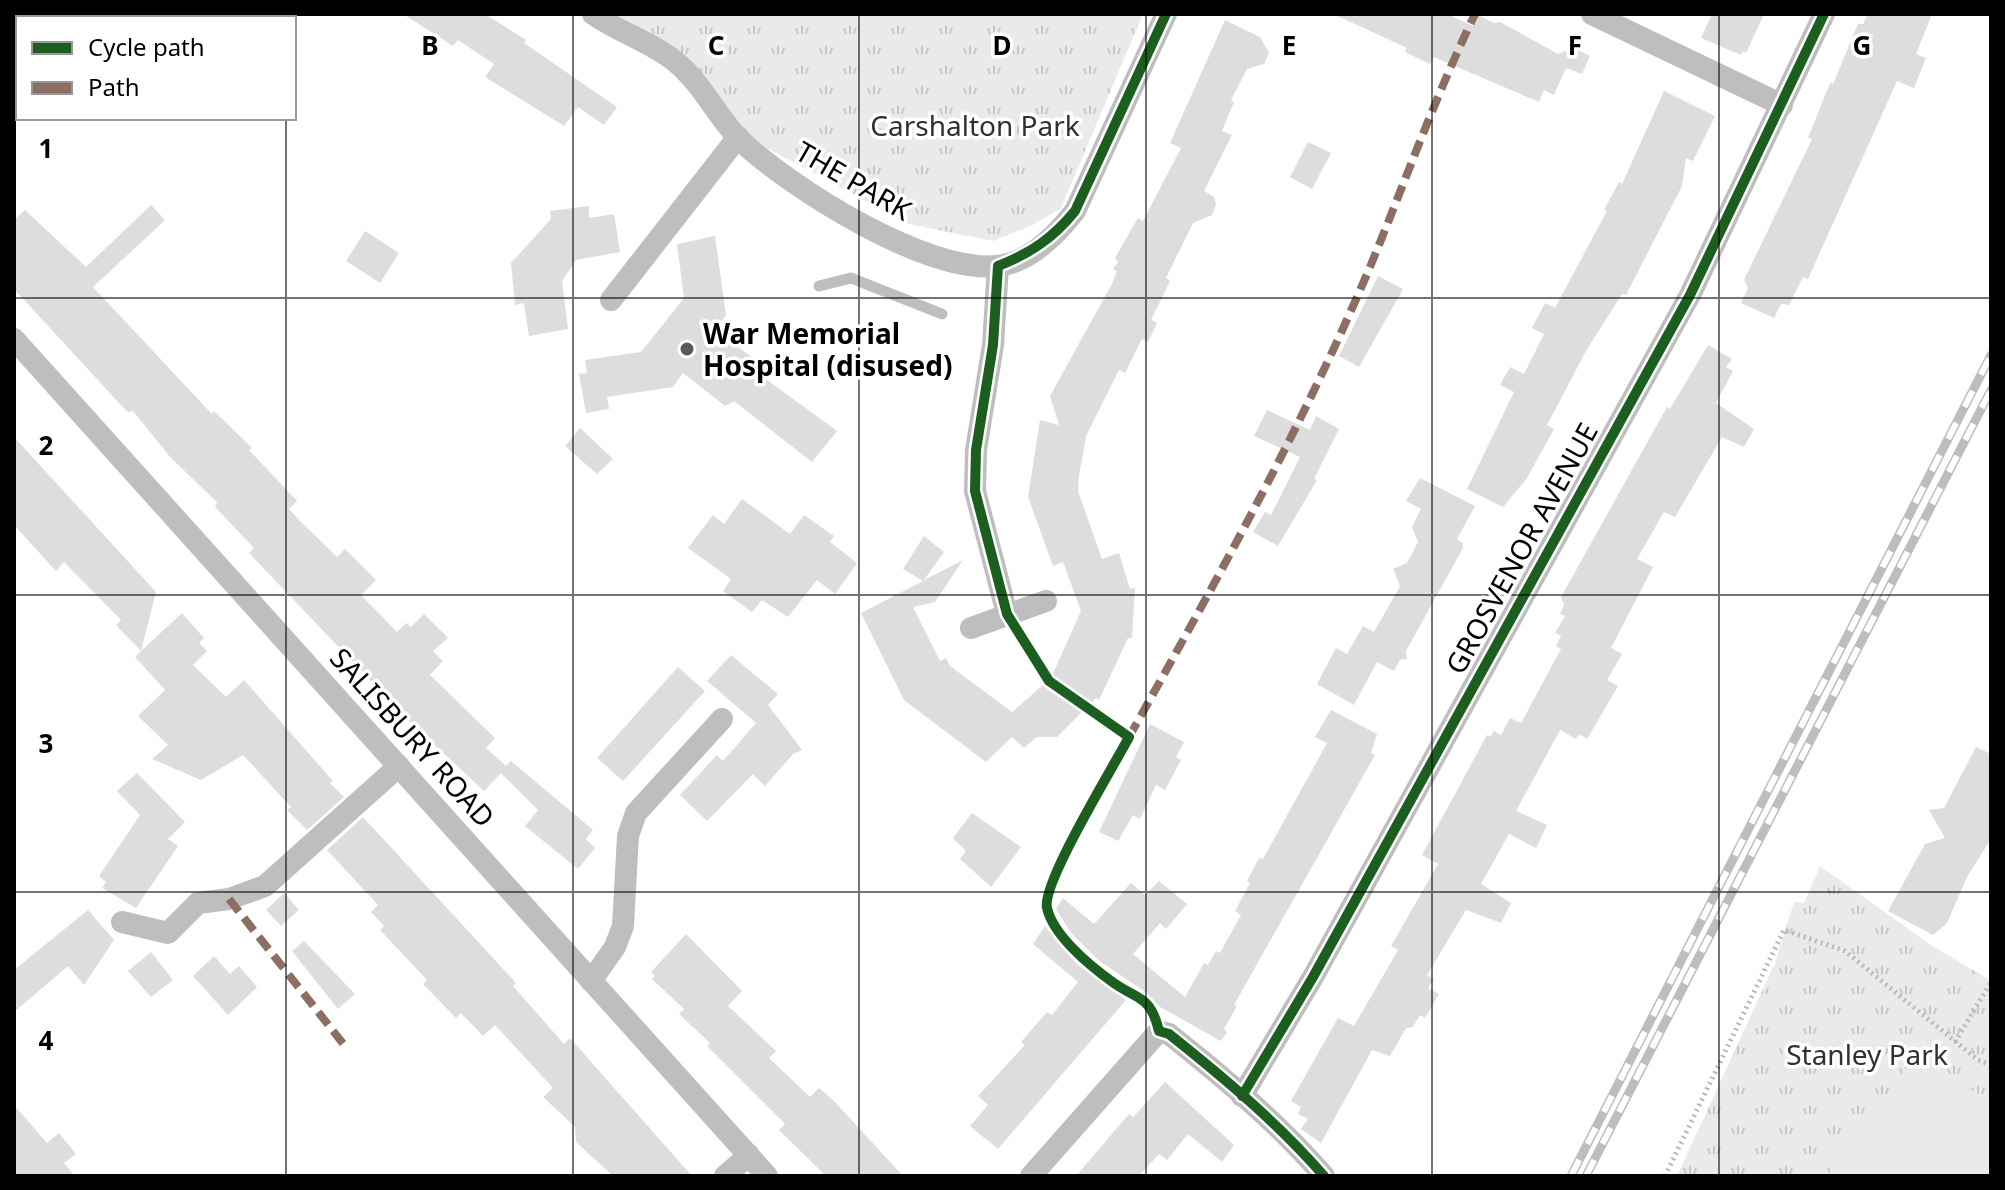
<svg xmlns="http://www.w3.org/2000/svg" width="2005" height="1190" viewBox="0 0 2005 1190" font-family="'Noto Sans',sans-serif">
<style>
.grass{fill:url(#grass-tufts)}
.pitch{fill:#eaeaea}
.building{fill:#ddd}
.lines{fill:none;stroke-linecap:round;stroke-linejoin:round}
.path{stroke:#b8b8b8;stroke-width:5;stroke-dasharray:2 4;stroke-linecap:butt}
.lane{stroke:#bebebe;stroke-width:11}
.street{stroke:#bebebe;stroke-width:22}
.rail-casing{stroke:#bdbdbd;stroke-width:9}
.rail{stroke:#fff;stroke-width:6;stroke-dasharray:18;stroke-linecap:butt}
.quiet{stroke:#8d6e63;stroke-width:8;stroke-dasharray:16 8;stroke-linecap:butt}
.cycleway-casing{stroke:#fff;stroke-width:15}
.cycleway{stroke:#1b5e20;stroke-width:10}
.grid{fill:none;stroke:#000;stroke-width:2;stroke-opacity:0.55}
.poi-dot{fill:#595959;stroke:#fff;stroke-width:3}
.labels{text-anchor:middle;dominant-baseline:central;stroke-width:7;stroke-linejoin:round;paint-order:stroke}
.park-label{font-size:28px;fill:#303030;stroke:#fff}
.street-label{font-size:28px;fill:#000;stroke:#fff}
.poi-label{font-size:28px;font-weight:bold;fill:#000;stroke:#fff;text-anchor:start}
.grid-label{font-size:26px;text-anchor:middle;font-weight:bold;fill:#000;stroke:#fff;stroke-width:7;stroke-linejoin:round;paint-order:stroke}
</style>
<defs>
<pattern id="grass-tufts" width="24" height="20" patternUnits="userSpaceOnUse" patternTransform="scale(2)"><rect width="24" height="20" fill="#eaeaea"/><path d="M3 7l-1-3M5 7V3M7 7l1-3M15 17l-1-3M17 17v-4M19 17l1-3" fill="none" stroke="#c7c7c7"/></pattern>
</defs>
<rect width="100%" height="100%" fill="#fff"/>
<path class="grass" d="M600,14H1143L1061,208L1033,225L993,241L909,224L744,136L688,66Z
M1820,866L1931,945L1991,981V1176H1677L1775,963L1794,902L1804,903Z"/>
<path class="pitch" d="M1918,1052L1991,1103V1176H1827Z"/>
<path class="building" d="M403,14H485L526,40L524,43L617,107L604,125L578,107L564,126L485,77L494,64L458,40L453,46Z
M1333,14H1447L1473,26L1478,15L1494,23L1500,22L1558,54L1574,48L1590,56L1582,74L1566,68L1554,95L1544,90L1539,102L1434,57L1430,64L1405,52L1407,48Z
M1712,14H1764L1746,53L1743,51L1741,55L1701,38Z
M1868,14H1932L1916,54L1926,58L1914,88L1897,81L1808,279L1803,277L1789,305L1781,304L1774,318L1741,303L1748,288L1744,280L1812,139L1808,138L1830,83L1833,84L1858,24H1863Z
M1225,20L1260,37L1269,53L1264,64L1247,69L1231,100L1234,102L1222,131L1232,135L1204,191L1214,197L1216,205L1212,215L1193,223L1166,278L1170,281L1151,320L1157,323L1148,342L1142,339L1125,373L1119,370L1086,436L1079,476L1078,491L1102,559L1119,553L1130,589L1135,587L1132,638H1128L1099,700L1096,698L1057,737H1037L1024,748L1012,737L986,762L904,700L861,613L923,581L903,569L924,536L944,552L924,580L963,560L935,602L913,607L940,661L946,658L950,666L1012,712L1051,678L1081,611L1063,562L1053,566L1028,497L1040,420L1059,425L1050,396L1112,284L1117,271L1113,269L1118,262L1115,258L1138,218L1143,221L1181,148L1170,143Z
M1664,91L1715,116L1693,161L1686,158L1682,186L1626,295L1622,294L1586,351L1547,425L1554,429L1527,478L1503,507L1467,489L1514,392L1500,385L1510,367L1524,374L1544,334L1532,328L1545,303L1555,308L1607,211L1604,210L1619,182L1622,184Z
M1308,142L1331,153L1312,189L1290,177Z
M151,205L165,220L93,287L212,414L214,411L252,448L249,450L297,501L289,509L299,520L337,557L345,549L376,580L361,595L397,632L406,623L411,627L424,614L448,638L433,651L443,661L430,675L495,738L486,748L506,766L511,761L593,830L586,839L595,848L578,869L525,826L538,810L501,773L484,791L414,726L249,553L254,548L215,507L217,502L171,458L133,411L128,412L120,404L14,289V220L25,210L86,267Z
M589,206V218L614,214L620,252L576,260L562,281L568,329L529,336L524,303L515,305L511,263L551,219L550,211Z
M365,231L399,253L380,283L346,261Z
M715,236L726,315L715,331L759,362L756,372L837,431L812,462L734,401L725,406L683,373L673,387L607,397L609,409L586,413L579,374L587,373L585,360L641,352L684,298L677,244Z
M1378,276L1403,289L1359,367L1339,356Z
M1708,345L1732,359L1726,367L1733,371L1716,403L1754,429L1744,447L1722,437L1675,517L1664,512L1637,559L1653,567L1611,648L1622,654L1607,680L1618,686L1587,739L1579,734L1576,739L1560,730L1516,811L1547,825L1536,848L1509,834L1481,884L1511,903L1501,923L1466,910L1427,975L1434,979L1428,988L1439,994L1425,1018L1420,1015L1413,1027L1406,1028L1390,1056L1372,1050L1321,1143L1301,1129L1308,1119L1298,1114L1301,1107L1291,1101L1338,1018L1354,1026L1398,950L1391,946L1438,864L1422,855L1487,735L1490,737L1494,731L1501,735L1510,718L1521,723L1561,649L1556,646L1561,636L1555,633L1565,616L1560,614L1564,605L1561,597L1667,407L1670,409Z
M1267,410L1310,430L1316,416L1339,429L1314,479L1317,480L1278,546L1253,532L1265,512L1271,515L1300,457L1254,436Z
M580,428L613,459L597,474L565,446Z
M14,437L156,592L141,651L182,613L204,638L199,643L207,651L193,665L226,697L244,680L333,781L330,783L344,797L307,830L287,810L291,807L243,755L201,780L152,759L168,745L138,716L165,690L135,657L141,651L116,625L121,620L64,562L56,571L14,525Z
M1420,478L1475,506L1457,539L1463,543V548L1406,651L1407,659L1400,660L1394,671L1377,662L1354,705L1317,684L1336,648L1347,654L1363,626L1374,632L1400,586L1393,569L1407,563L1418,542L1412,527L1421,509L1406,501Z
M742,499L790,534L804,515L834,536L830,542L857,563L835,594L817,580L788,617L762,600L752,612L723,591L731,579L688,548L713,515L724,524Z
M731,655L778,694L768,705L802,750L793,754L765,786L753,774L707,821L680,795L717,755L723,761L756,723L707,681Z
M678,667L705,691L623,781L597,758Z
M1331,710L1377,734L1371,753L1375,755L1234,1005L1237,1006L1224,1029L1227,1032L1221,1041L1160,1007L1147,993L1098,960L1071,933L1056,909L1063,898L1094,924L1131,883L1145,895L1159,881L1187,904L1166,929L1160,923L1133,954L1185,997L1204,963L1208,965L1216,951L1220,953L1241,915L1235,911L1250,883L1247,881L1259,858L1263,859L1327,743L1315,737Z
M1150,724L1184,742L1176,757L1181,760L1165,790L1156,785L1140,819L1133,815L1118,841L1099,832Z
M1976,747L1991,754V839L1967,877L1947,923L1933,935L1888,911L1925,844L1945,838L1929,810L1944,808Z
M137,773L185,822L168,839L178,846L136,908L102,888L106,882L99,876L140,815L117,791Z
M972,813L1021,847L991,887L960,859L966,851L953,838Z
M363,817L516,983L513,986L564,1044L570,1038L692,1176H613L576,1142L575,1127L543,1097L553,1088L495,1025L483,1036L461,1013L456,1018L423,984L427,980L380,930L384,926L371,912L378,905L327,850Z
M284,893L299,910L281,926L266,910Z
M88,910L114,940L84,985L68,966L14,1012V970Z
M1045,926L1077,964L1126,1000L998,1149L970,1126L988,1105L978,1096L1025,1045L1021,1042L1047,1012L1052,1015L1078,982L1033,944Z
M686,934L742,991L728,1006L776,1051L769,1058L810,1097L819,1088L834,1101L903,1176H826L779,1130L785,1124L707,1046L710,1043L679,1014L684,1009L652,979L655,976L651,972Z
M304,941L355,994L338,1009L292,951Z
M151,952L173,980L151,997L128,971Z
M214,956L230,974L239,966L257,987L228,1015L193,976Z
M1165,1082L1234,1145L1222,1162L1188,1134L1167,1160L1159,1154L1139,1176H1076L1129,1114L1133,1117Z
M14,1105L47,1143L59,1133L76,1154L64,1163L75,1176H14Z"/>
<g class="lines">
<path class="path" d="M1021,636L1049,681L1115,728
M1955,1042L1991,982
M1665,1176L1784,930L1845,951L1978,1060L1991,1065"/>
<path class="lane" d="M819,286L851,278L942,314
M1129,737C1114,766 1041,884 1047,908C1053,935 1089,965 1111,981C1138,1001 1150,994 1159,1031"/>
<path class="street" d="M593,14C620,33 652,42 677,63C702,84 717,116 739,139C789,187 927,274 997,266C1029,263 1057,234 1075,211L1166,14
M1592,14L1782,105
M998,266L993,345L976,450L975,491L1007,614
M611,300L738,137
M14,339L767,1176
M971,628L1046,601
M122,922L168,933L198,903L229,899L265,886L399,766
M591,981L615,947L623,926L628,836L636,813L722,719
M1242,1096L1313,977L1690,295L1824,14
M725,1176L749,1155
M1031,1176L1159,1031L1169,1034C1223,1077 1278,1123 1324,1176"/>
<g class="rail-casing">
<path id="rail" d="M1571,1176L1991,355
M1586,1176L1991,390"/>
</g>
<use href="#rail" class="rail"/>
<path class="quiet" d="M1129,737C1215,583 1301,430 1370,267C1405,182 1435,97 1475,14
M229,899L345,1046"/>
<g class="cycleway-casing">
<path id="cycleway" d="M1166,14L1075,211C1053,238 1031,253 998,266L993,345L976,450L975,491L1007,614L1049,681L1129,737C1114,766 1041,884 1047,908C1053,935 1089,965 1111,981C1138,1001 1150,994 1159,1031L1169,1034C1223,1077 1278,1123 1324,1176
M1242,1096L1313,977L1690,295L1824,14"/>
</g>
<use href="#cycleway" class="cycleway"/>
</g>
<path class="grid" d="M286,14V18M573,14V1176M859,14V1176M1146,14V1176M1432,14V1176M1719,14V1176M286,118V1176M14,298H1991M14,595H1991M14,892H1991"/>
<circle class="poi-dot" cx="687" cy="349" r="8"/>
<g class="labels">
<g class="park-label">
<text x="975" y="125">Carshalton Park</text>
<text x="1867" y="1054">Stanley Park</text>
</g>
<g class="street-label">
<text transform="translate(854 180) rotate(30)">THE PARK</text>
<text transform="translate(1521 548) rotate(-61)">GROSVENOR AVENUE</text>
<text transform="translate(413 737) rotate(48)">SALISBURY ROAD</text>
</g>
<g class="poi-label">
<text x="703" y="333">War Memorial<tspan x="703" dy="32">Hospital (disused)</tspan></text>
</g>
</g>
<g class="grid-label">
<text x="430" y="55">B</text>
<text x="716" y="55">C</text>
<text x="1002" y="55">D</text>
<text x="1289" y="55">E</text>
<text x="1575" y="55">F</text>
<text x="1862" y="55">G</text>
<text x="46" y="158">1</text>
<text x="46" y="455">2</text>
<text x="46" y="753">3</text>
<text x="46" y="1050">4</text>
</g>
<rect width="2005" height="1190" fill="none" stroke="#000000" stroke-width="32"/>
<rect x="16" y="16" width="280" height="104" fill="#ffffff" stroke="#999999" stroke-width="2"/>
<rect x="32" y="42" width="40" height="12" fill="#1b5e20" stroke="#999999" stroke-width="2"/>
<text x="88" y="56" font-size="24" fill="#000000">Cycle path</text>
<rect x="32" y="82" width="40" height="12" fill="#8d6e63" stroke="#999999" stroke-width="2"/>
<text x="88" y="96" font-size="24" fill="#000000">Path</text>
</svg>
